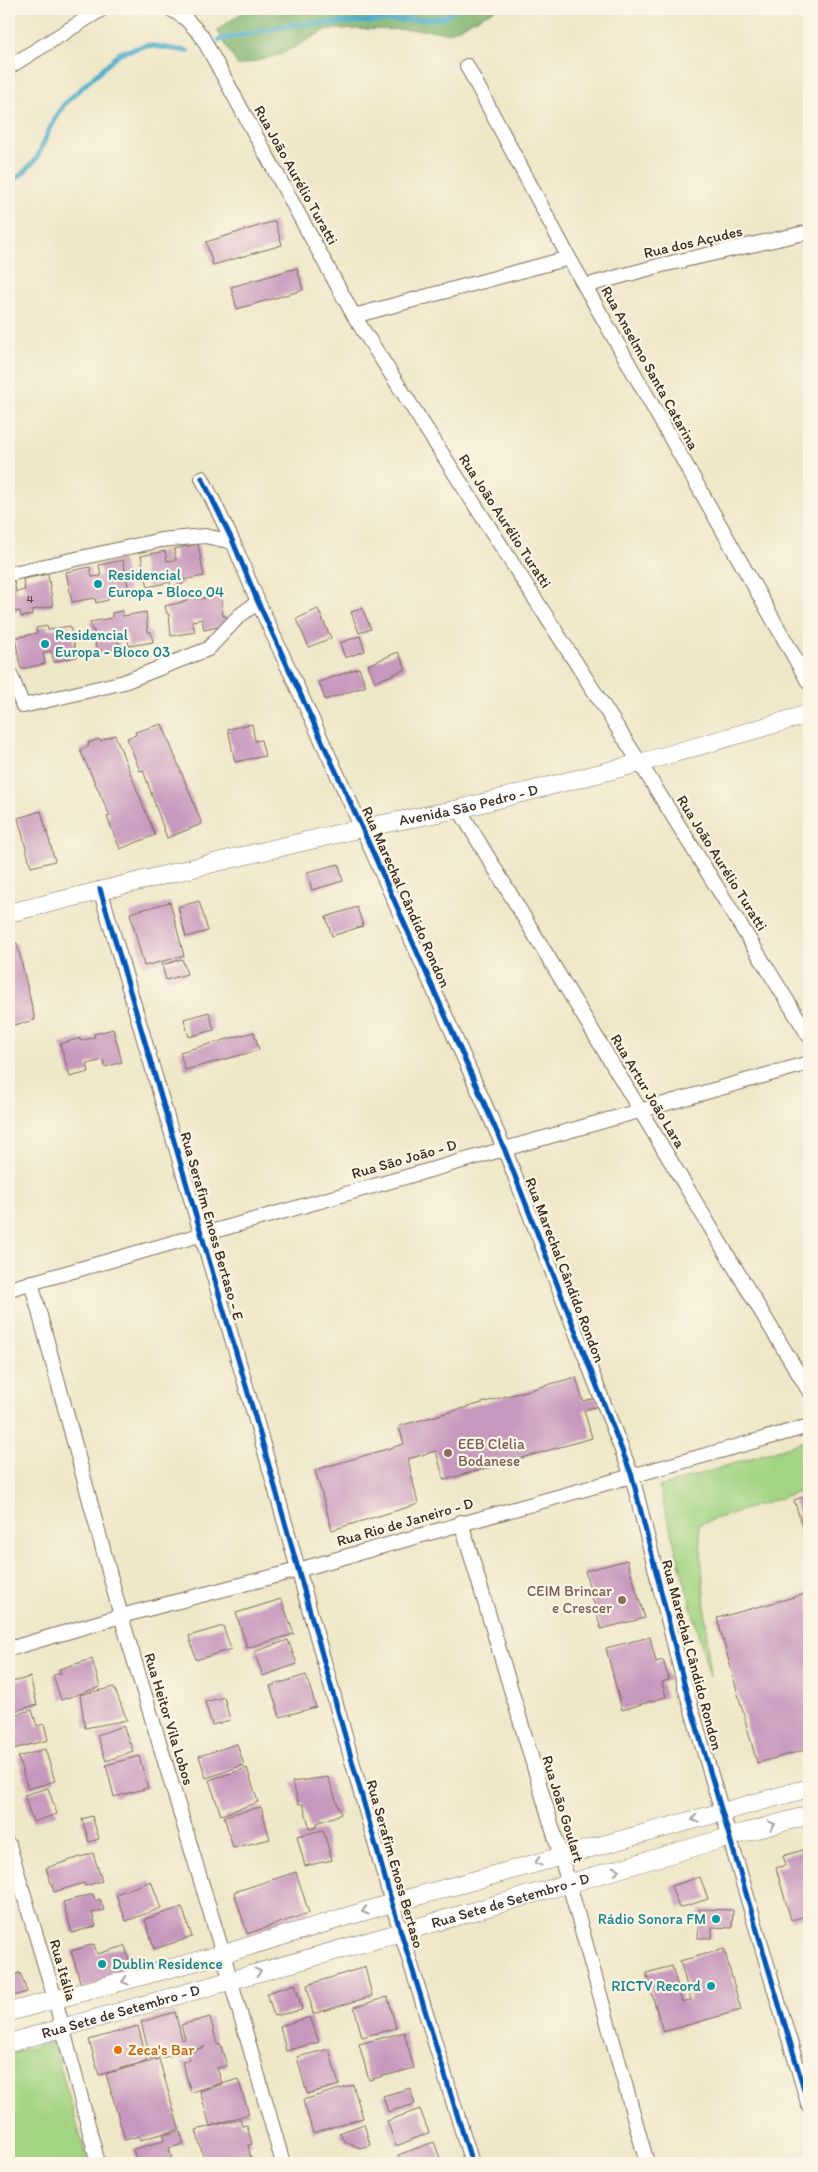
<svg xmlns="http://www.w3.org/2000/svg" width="818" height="2172" viewBox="0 0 818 2172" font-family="Itim,sans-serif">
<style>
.green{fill:#a3d483;stroke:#6f7f50}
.forest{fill:#82b671;stroke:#5e7048}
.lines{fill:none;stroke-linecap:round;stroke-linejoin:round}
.stream{stroke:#4aacc9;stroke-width:5}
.building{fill:#c798bd}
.minor-casing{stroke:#7a6c5a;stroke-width:16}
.tertiary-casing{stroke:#7a6c5a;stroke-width:19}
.minor{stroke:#fff;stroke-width:14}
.tertiary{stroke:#fff;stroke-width:18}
.cycleway-casing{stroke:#fcf5e5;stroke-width:8}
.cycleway{stroke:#0057b8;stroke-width:5}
.oneway{stroke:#a79f9a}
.culture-dot{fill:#0f9aa8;stroke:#fcf5e5;stroke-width:2}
.education-dot{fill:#8d6e63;stroke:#fcf5e5;stroke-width:2}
.food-dot{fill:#e8710a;stroke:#fcf5e5;stroke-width:2}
.labels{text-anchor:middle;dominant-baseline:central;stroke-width:4.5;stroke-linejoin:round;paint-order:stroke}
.number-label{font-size:12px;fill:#5e4646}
.street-label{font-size:15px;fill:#3b2a1e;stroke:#fcf5e5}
.culture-label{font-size:15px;fill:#0d838f;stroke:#fcf5e5;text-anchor:start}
.education-label{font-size:15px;fill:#785e54;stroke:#fcf5e5;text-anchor:start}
.food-label{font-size:15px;fill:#c56008;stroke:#fcf5e5;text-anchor:start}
</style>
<rect width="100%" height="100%" fill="#fcf5e5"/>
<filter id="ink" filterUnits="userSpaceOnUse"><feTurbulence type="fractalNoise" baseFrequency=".02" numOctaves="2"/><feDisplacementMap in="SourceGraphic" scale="10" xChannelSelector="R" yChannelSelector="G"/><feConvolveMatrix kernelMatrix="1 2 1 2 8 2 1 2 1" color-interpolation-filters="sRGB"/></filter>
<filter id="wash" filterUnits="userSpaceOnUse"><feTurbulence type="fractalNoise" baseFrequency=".0096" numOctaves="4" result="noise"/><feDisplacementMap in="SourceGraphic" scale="20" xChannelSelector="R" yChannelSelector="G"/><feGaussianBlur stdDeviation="1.12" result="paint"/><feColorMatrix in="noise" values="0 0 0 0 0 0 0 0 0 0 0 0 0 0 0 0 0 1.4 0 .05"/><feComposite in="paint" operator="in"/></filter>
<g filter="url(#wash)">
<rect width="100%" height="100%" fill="#eee7c8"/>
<path class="green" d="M809,1440V1489L699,1524L710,1677L659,1487Z
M53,2042L88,2163H9V2054Z"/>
<path class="forest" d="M247,9L269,11L273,9H496L449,33L427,30L328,29L282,54L238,66L217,30Z"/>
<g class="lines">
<path class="stream" d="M219,40L290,25L443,18L455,9
M9,183L22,174L37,158L49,130L64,104L120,53L147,45L187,51"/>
</g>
<g id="blocks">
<path class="building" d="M275,221L282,245L213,265L206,242Z
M297,268L303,290L237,309L231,287Z
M198,544L204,576L182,580L183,584L171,587L170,582L148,587L141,556L165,551L167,561L176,560L174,549Z
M123,560L129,591L107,596L108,600L96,603L95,598L72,602L66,572L90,567L92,577L101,576L99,565Z
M48,574L53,606L32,610V615L21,617L20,611L9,613V582L14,581L16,592L25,590L23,579Z
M197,595L198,599L221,595L223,616H226L227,625L204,630L202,619L192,621L195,632L171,636L169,614H167L165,606L187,601V597Z
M362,608L371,629L359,633L351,612Z
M318,609L331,638L309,647L296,619Z
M122,611L123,616L146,612L148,632H151L153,642L129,646L127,635L117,637L120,648L96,652L94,630L92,631L90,622L112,618V613Z
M47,626L48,630L70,626L77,657L54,662L51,651L43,653L45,664L21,669L15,638L37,633L36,628Z
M360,636L365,651L345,658L340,643Z
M398,652L406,669L375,682L368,665Z
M359,668L366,686L325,700L319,682Z
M162,724L202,824L167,838L143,770L140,771L127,738L136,735L135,732Z
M252,724L255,741L261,740L265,756L235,762L228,729Z
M115,735L155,835L120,849L107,817L110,816L80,750L89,746L88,743L99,739L100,741Z
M41,811L55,861L31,867L18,818Z
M339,864L343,881L312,890L307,872Z
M199,901L208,931L186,937L178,907Z
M170,902L184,956L144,966L130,913Z
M357,907L363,926L332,936L326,917Z
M17,943L35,1020L9,1026V945Z
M182,959L187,974L166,980L162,965Z
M209,1012L214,1030L189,1037L184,1019Z
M113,1029L122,1062L105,1067L103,1060L87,1064L89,1072L70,1077L60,1044L80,1038V1041L95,1037L94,1034Z
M254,1032L259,1050L185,1070L180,1052Z
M576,1377L583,1401L596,1398L599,1406L584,1410L592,1438L444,1480L436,1451L408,1459L418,1504L332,1530L315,1470L404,1444L399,1426Z
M809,1495V1536L806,1537L794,1500Z
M627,1560L645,1618L601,1629L585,1571Z
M809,1593V1749L757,1763L717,1618Z
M281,1599L294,1634L247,1648L236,1613Z
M223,1626L231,1649L196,1660L189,1636Z
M650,1637L656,1662L663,1660L669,1680L662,1682L666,1697L622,1710L606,1648Z
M288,1640L297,1664L263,1676L254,1652Z
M92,1659L100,1687L61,1700L53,1675L61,1674L59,1669Z
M306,1675L316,1707L280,1717L270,1686Z
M30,1677L37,1705L10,1712L9,1683Z
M114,1687L127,1720L85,1728L80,1695Z
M224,1697L230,1720L212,1725L205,1702Z
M32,1710L37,1726L44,1724L48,1740L9,1750V1716Z
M123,1726L133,1751L106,1761L97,1735Z
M237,1744L244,1765L206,1778L199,1756Z
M45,1749L55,1781L28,1789L18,1757Z
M139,1756L148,1788L114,1797L106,1765Z
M247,1768L258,1802L221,1815L209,1780Z
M328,1777L341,1814L317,1823V1827L310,1829L303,1804H299L292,1782Z
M48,1788L57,1814L33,1822L24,1795Z
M261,1807L270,1839L233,1848L224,1816Z
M92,1816L99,1839L89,1842L82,1819Z
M323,1830L332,1860L305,1866L297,1836Z
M809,1848V1915L791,1920L776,1868L786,1865L783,1856Z
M93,1853L102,1881L85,1886L84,1883L54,1892L46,1868Z
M296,1872L309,1913L247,1934L234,1892Z
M700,1877L708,1899L679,1908L671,1886Z
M151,1881L161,1908L126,1921L116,1894Z
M93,1894L95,1901L100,1899L104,1910L92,1913L96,1926L72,1933L63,1902Z
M182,1907L192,1937L154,1949L145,1919Z
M699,1909L733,1910L732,1928L712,1927V1938H698Z
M94,1944L97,1954L125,1946L133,1974L82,1988L71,1951Z
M724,1949L741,2010L663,2032L646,1973L672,1966L682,2002L691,2000L680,1961Z
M365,1967L372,1996L313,2014L307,1985Z
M20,1973L27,1992L9,1997V1976Z
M295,1984L302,2010L274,2016L267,1993Z
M388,1997L396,2028L362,2037L354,2007Z
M175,2012L182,2040L185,2039L181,2025L210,2017L217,2044L220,2043L227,2066L217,2068L222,2083L191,2092L182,2062L190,2060L187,2052L205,2047L161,2058L158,2047H156L159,2057L151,2060L141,2022Z
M310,2017L319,2042L286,2051L280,2026Z
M138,2026L147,2061L99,2075L89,2040Z
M404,2032L414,2068L369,2080L359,2044Z
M329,2049L339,2085L307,2094L297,2057Z
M159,2059L179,2129L140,2140L139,2136L125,2140L106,2074Z
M238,2079L249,2114L210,2126L200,2091Z
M353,2085L363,2118L313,2133L303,2100Z
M410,2088L415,2104L388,2112L383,2096Z
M13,2108L16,2121L9,2123V2109Z
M420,2109L429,2133L396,2146L387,2121Z
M240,2119L242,2126L247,2125L252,2144L248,2145L251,2159L234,2163H205L196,2130Z
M364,2124L370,2145L360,2148L346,2142L339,2133Z
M180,2131L184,2144L169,2148L173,2163H137L133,2149L164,2141L163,2135Z
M434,2142L442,2163H401L398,2155Z"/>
</g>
</g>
<g filter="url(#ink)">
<use href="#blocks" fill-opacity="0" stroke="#7a6c5a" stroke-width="1"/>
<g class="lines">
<g class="minor-casing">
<path id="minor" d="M171,9L185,18L201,35L354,316L640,763L809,1036
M467,66L569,258L809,683
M9,67L102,9
M585,286L662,265L809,232
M354,316L569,258
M202,478L233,542L258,602L362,828L504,1148L632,1476L685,1687L809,2106
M9,574L161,540L205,536L233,542
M9,671L23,706L124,682L208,649L239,616L258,602
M459,809L809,1391
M100,889L260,1434L392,1903L472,2163
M31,1282L121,1616L223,1954L283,2163
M9,1289L809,1063
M461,1522L569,1884L647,2163
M9,1649L121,1616L298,1570L809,1426
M9,1845L55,1999L98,2163"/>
</g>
<g class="tertiary-casing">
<g id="tertiary">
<path id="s1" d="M9,913L234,858L362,828L459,809L640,763L809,714"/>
<path d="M9,2012L223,1954L392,1903L809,1788"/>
<path id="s2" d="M9,2043L402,1932L729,1837L809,1815"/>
</g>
</g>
<use href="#minor" class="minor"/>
<use href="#tertiary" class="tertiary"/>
<g class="cycleway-casing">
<path id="cycleway" d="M202,478L233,542L258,602L362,828L504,1148L632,1476L685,1687L809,2106
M100,889L260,1434L392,1903L472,2163"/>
</g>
<use href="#cycleway" class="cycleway"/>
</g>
<defs><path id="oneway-chevron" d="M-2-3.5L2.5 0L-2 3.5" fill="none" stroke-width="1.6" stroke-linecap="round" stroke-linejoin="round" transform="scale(1.25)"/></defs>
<g class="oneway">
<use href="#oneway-chevron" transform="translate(695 1819) rotate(165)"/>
<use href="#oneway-chevron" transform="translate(772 1825) rotate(-14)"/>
<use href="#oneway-chevron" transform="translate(538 1862) rotate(164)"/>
<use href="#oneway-chevron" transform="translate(616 1870) rotate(-16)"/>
<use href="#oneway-chevron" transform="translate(365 1911) rotate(163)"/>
<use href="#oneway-chevron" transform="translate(258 1972) rotate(-15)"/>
<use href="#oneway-chevron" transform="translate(125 1981) rotate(165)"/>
</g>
</g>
<g class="culture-dot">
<circle cx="98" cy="584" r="5"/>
<circle cx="45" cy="644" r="5"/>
<circle cx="716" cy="1919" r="5"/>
<circle cx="102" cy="1964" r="5"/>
<circle cx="711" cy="1986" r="5"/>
</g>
<g class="education-dot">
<circle cx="448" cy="1453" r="5"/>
<circle cx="622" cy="1600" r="5"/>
</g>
<circle class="food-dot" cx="118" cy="2050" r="5"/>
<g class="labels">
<g class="number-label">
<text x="30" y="599">4</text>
</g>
<g class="street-label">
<text transform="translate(296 175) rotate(61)">Rua João Aurélio Turatti</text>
<text transform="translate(693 242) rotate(-13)">Rua dos Açudes</text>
<text transform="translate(650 368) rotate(61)">Rua Anselmo Santa Catarina</text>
<text transform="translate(505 521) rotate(57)">Rua João Aurélio Turatti</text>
<text stroke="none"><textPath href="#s1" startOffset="472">Avenida São Pedro - D</textPath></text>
<text transform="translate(722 863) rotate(58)">Rua João Aurélio Turatti</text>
<text transform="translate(406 897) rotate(66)">Rua Marechal Cândido Rondon</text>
<text transform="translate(648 1091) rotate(59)">Rua Artur João Lara</text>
<text transform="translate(404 1159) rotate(-16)">Rua São João - D</text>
<text transform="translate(212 1226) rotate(74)">Rua Serafim Enoss Bertaso - E</text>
<text transform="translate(565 1270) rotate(69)">Rua Marechal Cândido Rondon</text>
<text transform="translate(405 1522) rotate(-16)">Rua Rio de Janeiro - D</text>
<text transform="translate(692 1655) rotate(75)">Rua Marechal Cândido Rondon</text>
<text transform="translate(169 1719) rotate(73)">Rua Heitor Vila Lobos</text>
<text transform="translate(563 1809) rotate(73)">Rua João Goulart</text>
<text transform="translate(395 1864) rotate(74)">Rua Serafim Enoss Bertaso</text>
<text stroke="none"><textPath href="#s2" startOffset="521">Rua Sete de Setembro - D</textPath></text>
<text transform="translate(63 1970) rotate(74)">Rua Itália</text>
<text stroke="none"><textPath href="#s2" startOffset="116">Rua Sete de Setembro - D</textPath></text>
</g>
<g class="culture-label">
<text x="108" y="575">Residencial<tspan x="108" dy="17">Europa - Bloco 04</tspan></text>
<text x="55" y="635">Residencial<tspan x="55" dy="17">Europa - Bloco 03</tspan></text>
<text x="706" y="1919" text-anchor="end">Rádio Sonora FM</text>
<text x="112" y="1964">Dublin Residence</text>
<text x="701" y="1986" text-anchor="end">RICTV Record</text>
</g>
<g class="education-label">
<text x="458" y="1444">EEB Clelia<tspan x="458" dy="17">Bodanese</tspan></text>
<text x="612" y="1591" text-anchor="end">CEIM Brincar<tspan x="612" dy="17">e Crescer</tspan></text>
</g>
<g class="food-label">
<text x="128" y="2050">Zeca's Bar</text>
</g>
</g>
<rect width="818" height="2172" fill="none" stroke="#fcf5e5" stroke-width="30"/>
</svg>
